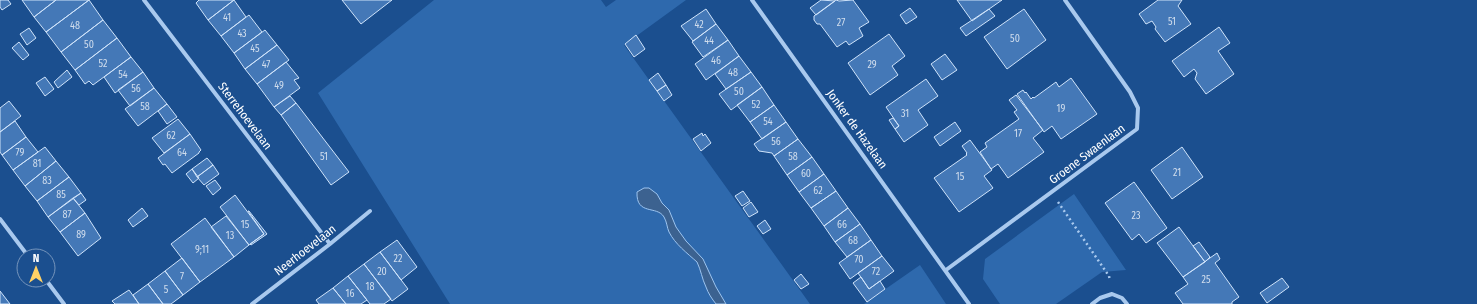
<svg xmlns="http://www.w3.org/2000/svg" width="1477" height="304" viewBox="0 0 1477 304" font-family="'Fira Sans Condensed',sans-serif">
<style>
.green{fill:#2e69ad}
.water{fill:#3c6290;stroke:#9cc4f0}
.building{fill:#4478b7;stroke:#cfe3fa}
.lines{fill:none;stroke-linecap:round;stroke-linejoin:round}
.path{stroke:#a9c9ee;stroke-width:2.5;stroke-dasharray:2 3;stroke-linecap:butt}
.street{stroke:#a9c9ee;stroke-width:4}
.labels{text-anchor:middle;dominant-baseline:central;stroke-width:3;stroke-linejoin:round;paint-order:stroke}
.number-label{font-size:10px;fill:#d0dded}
.street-label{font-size:12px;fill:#fff;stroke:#1b4f8f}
</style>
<rect width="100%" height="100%" fill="#1b4f8f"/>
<path class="green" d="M434,0H601L606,7L616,0H686L624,45L810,304H450L318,93Z
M1074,194L1126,270L1102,272L1056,304H1000L983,279L985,259Z
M920,265L946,304H864Z"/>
<path class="water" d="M644,188H649L657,194L662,203L669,210L676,227L686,241L703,259L716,287L726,304H716C712,299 708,293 706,287C702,279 701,270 697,262C687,253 675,244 669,232C667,228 667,222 664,217C657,205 636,216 637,192Z"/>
<path class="building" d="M0,0H8L11,4L2,10L0,7Z
M22,0H56L34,17Z
M56,0H89L46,32L34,17Z
M89,0L103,20L61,52L46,32Z
M199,0H234L208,20L196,3Z
M234,0L246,17L221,36L208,20Z
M342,0H392L361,24Z
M821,0L835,1L816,15L810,8Z
M836,0L839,1L853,0L869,22L859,28L863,36L849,45L846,41L837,47L820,24H817L814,20V16Z
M957,0H1002L972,21Z
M1158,0H1182L1178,6L1191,24L1165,42L1155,29L1156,27L1152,21L1146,24L1139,14Z
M910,8L917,17L906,24L900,15Z
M706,9L716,24L693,41L681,26Z
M989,9L995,16L966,36L960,28Z
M1024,9L1046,40L1007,69L984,37Z
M249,15L262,32L234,53L221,36Z
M103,20L117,38L75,70L61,52Z
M716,24L728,40L703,57L692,42Z
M1219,27L1230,43L1218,51L1234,74L1206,94L1195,79L1197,73L1194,69L1184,77L1172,61Z
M29,28L36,38L27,45L20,34Z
M265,30L277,45L245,69L234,53Z
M889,34L905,56L892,66L898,75L870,95L848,63Z
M636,35L645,49L634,57L625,44Z
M117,38L131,57L93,85L89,81L85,84L75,70Z
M728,40L739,56L706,80L695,64Z
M19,42L29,55L23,60L12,48Z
M277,45L289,60L257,84L245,69Z
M945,54L957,70L942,80L931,64Z
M739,56L751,72L726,89L715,74Z
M131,57L143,72L115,93L104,77Z
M286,62L299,78L294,80L300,88L274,107L257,84Z
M67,70L72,77L58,88L54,82Z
M143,72L154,88L130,106L118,90Z
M751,72L762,87L731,110L719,94Z
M658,73L666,85L657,91L649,80Z
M45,77L54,89L45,96L36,83Z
M1071,78L1097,114L1061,139L1052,126L1044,132L1017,94L1023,90L1025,93L1026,92L1031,99L1033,97L1034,98L1056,82L1059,87Z
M926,79L938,96L918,110L928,125L904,142L895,129L899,126L886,107Z
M666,85L672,95L664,101L657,91Z
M762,87L774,105L750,122L737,105Z
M154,88L167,104L138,126L125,109Z
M1016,95L1043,130L1033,138L1044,152L1008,178L998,164L991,169L980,152L987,147L985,143L1019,119L1014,112L1017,110L1009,100Z
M290,96L296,103L281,115L274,107Z
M9,101L21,116L0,132V108Z
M296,103L349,172L331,185L281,115Z
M167,104L177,117L167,124L158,111Z
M774,105L786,122L762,139L750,122Z
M893,118L899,126L895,129L889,120Z
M178,119L190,134L164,153L152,138Z
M15,121L26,137L2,155L0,152V132Z
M786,122L798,139L774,156L772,153L759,151L754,144Z
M955,122L961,131L940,146L934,137Z
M702,133L703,136L705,134L711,143L701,151L693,139Z
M190,134L201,150L199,152V153L172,173L165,164L163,165L158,158Z
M26,137L38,152L13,170L2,155Z
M798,139L812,157L787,175L774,156Z
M970,140L992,170L984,176L993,188L959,212L934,178L967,155L966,154L967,153L962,146Z
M45,147L56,161L25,186L13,170Z
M1182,147L1203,177L1172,199L1151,170Z
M812,157L824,174L799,192L787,175Z
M207,158L213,165L197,177L192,169Z
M56,161L69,177L37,201L25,186Z
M213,165L219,174L204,185L197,177Z
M192,169L199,178L193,183L186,174Z
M824,174L836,191L811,208L799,192Z
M69,177L81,193L48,217L37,201Z
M215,180L221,188L213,195L206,186Z
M1134,182L1167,228L1146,243L1139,234L1132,240L1105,203Z
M743,191L750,201L742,206L735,196Z
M836,191L848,208L824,226L811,208Z
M81,193L86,200L79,205L73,198Z
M235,195L264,234L249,245L220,207Z
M73,198L85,213L60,232L48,217Z
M751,202L758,212L749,217L743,208Z
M142,208L148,216L133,227L128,220Z
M848,208L860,224L835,242L824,226Z
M248,211H249L267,234L251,245L250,244L264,234Z
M85,213L101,238L78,256L60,232Z
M226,216L249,245L234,257L211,227Z
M205,218L234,257L200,282L171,244Z
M765,220L771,229L763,234L757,226Z
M860,224L871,240L847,257L835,242Z
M1179,227L1205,262L1183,277L1157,243Z
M397,240L417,267L401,280L380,252Z
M871,240L882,256L850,279L839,263Z
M1199,242L1210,257L1205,262L1193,246Z
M380,252L408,289L392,301L364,264Z
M1217,253L1220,259L1215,263L1239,297L1232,302V304H1183L1175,293L1188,284L1183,277Z
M882,256L894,271L869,289L858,273Z
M182,258L200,282L183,295L165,271Z
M364,264L391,299L384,304H370L348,276Z
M165,271L183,295L171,304H163L148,284Z
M801,274L809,284L801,289L794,280Z
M348,276L367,300L361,304H346L333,288Z
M861,277L869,289L880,281L885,289L867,302L853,283Z
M1282,278L1289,287L1267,303L1260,293Z
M148,284L163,304H139L133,295Z
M333,288L346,304H319L316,300Z
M129,290L139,304H115L112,301Z
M0,291L10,304H0Z"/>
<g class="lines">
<path class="path" d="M1058,202L1109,276L1110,281"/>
<path class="street" d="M144,0L330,244
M752,0L969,304
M0,219L28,256
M946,270L1137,129L1138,108L1130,92L1065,0
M46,280L64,304
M252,304L330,244L370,211
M1092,304L1100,298L1112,294L1122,298L1127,304"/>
</g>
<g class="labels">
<g class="number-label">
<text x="227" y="18">41</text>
<text x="1172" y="22">51</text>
<text x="841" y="23">27</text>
<text x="699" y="25">42</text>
<text x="75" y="26">48</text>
<text x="242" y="34">43</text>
<text x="1015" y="39">50</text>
<text x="709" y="41">44</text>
<text x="89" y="45">50</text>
<text x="255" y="49">45</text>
<text x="716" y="61">46</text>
<text x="103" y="64">52</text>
<text x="266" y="65">47</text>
<text x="872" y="65">29</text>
<text x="733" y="73">48</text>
<text x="123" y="75">54</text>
<text x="279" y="86">49</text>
<text x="136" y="89">56</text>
<text x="739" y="92">50</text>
<text x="756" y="105">52</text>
<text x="145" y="107">58</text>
<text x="1061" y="109">19</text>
<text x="905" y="114">31</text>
<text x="768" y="122">54</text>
<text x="1018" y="134">17</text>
<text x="171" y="136">62</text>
<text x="776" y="142">56</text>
<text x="20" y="153">79</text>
<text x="182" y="153">64</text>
<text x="324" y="157">51</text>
<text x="793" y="157">58</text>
<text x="37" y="164">81</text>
<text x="1177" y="173">21</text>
<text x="806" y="174">60</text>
<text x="960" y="177">15</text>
<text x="47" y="181">83</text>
<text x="818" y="191">62</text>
<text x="61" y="195">85</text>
<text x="67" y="215">87</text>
<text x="1136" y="216">23</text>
<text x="245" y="225">15</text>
<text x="842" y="225">66</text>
<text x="81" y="235">89</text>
<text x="230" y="236">13</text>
<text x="853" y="241">68</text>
<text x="202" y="250">9;11</text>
<text x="398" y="259">22</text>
<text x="859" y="260">70</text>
<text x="382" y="272">20</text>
<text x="876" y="272">72</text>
<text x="182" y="277">7</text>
<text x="1206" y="280">25</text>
<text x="370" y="287">18</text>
<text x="166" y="290">5</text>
<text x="350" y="294">16</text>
</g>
<g class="street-label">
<text transform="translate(245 116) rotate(53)">Sterrehoevelaan</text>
<text transform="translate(857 129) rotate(54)">Jonker de Hazelaan</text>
<text transform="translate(1087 154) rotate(-37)">Groene Swaenlaan</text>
<text transform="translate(305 250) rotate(-38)">Neerhoevelaan</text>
</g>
</g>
<g transform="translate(36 268)"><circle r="19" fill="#1b4f8f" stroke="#7695bc"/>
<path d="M0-3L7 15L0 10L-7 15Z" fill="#ffd166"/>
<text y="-6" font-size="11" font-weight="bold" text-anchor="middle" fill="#ffffff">N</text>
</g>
</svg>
